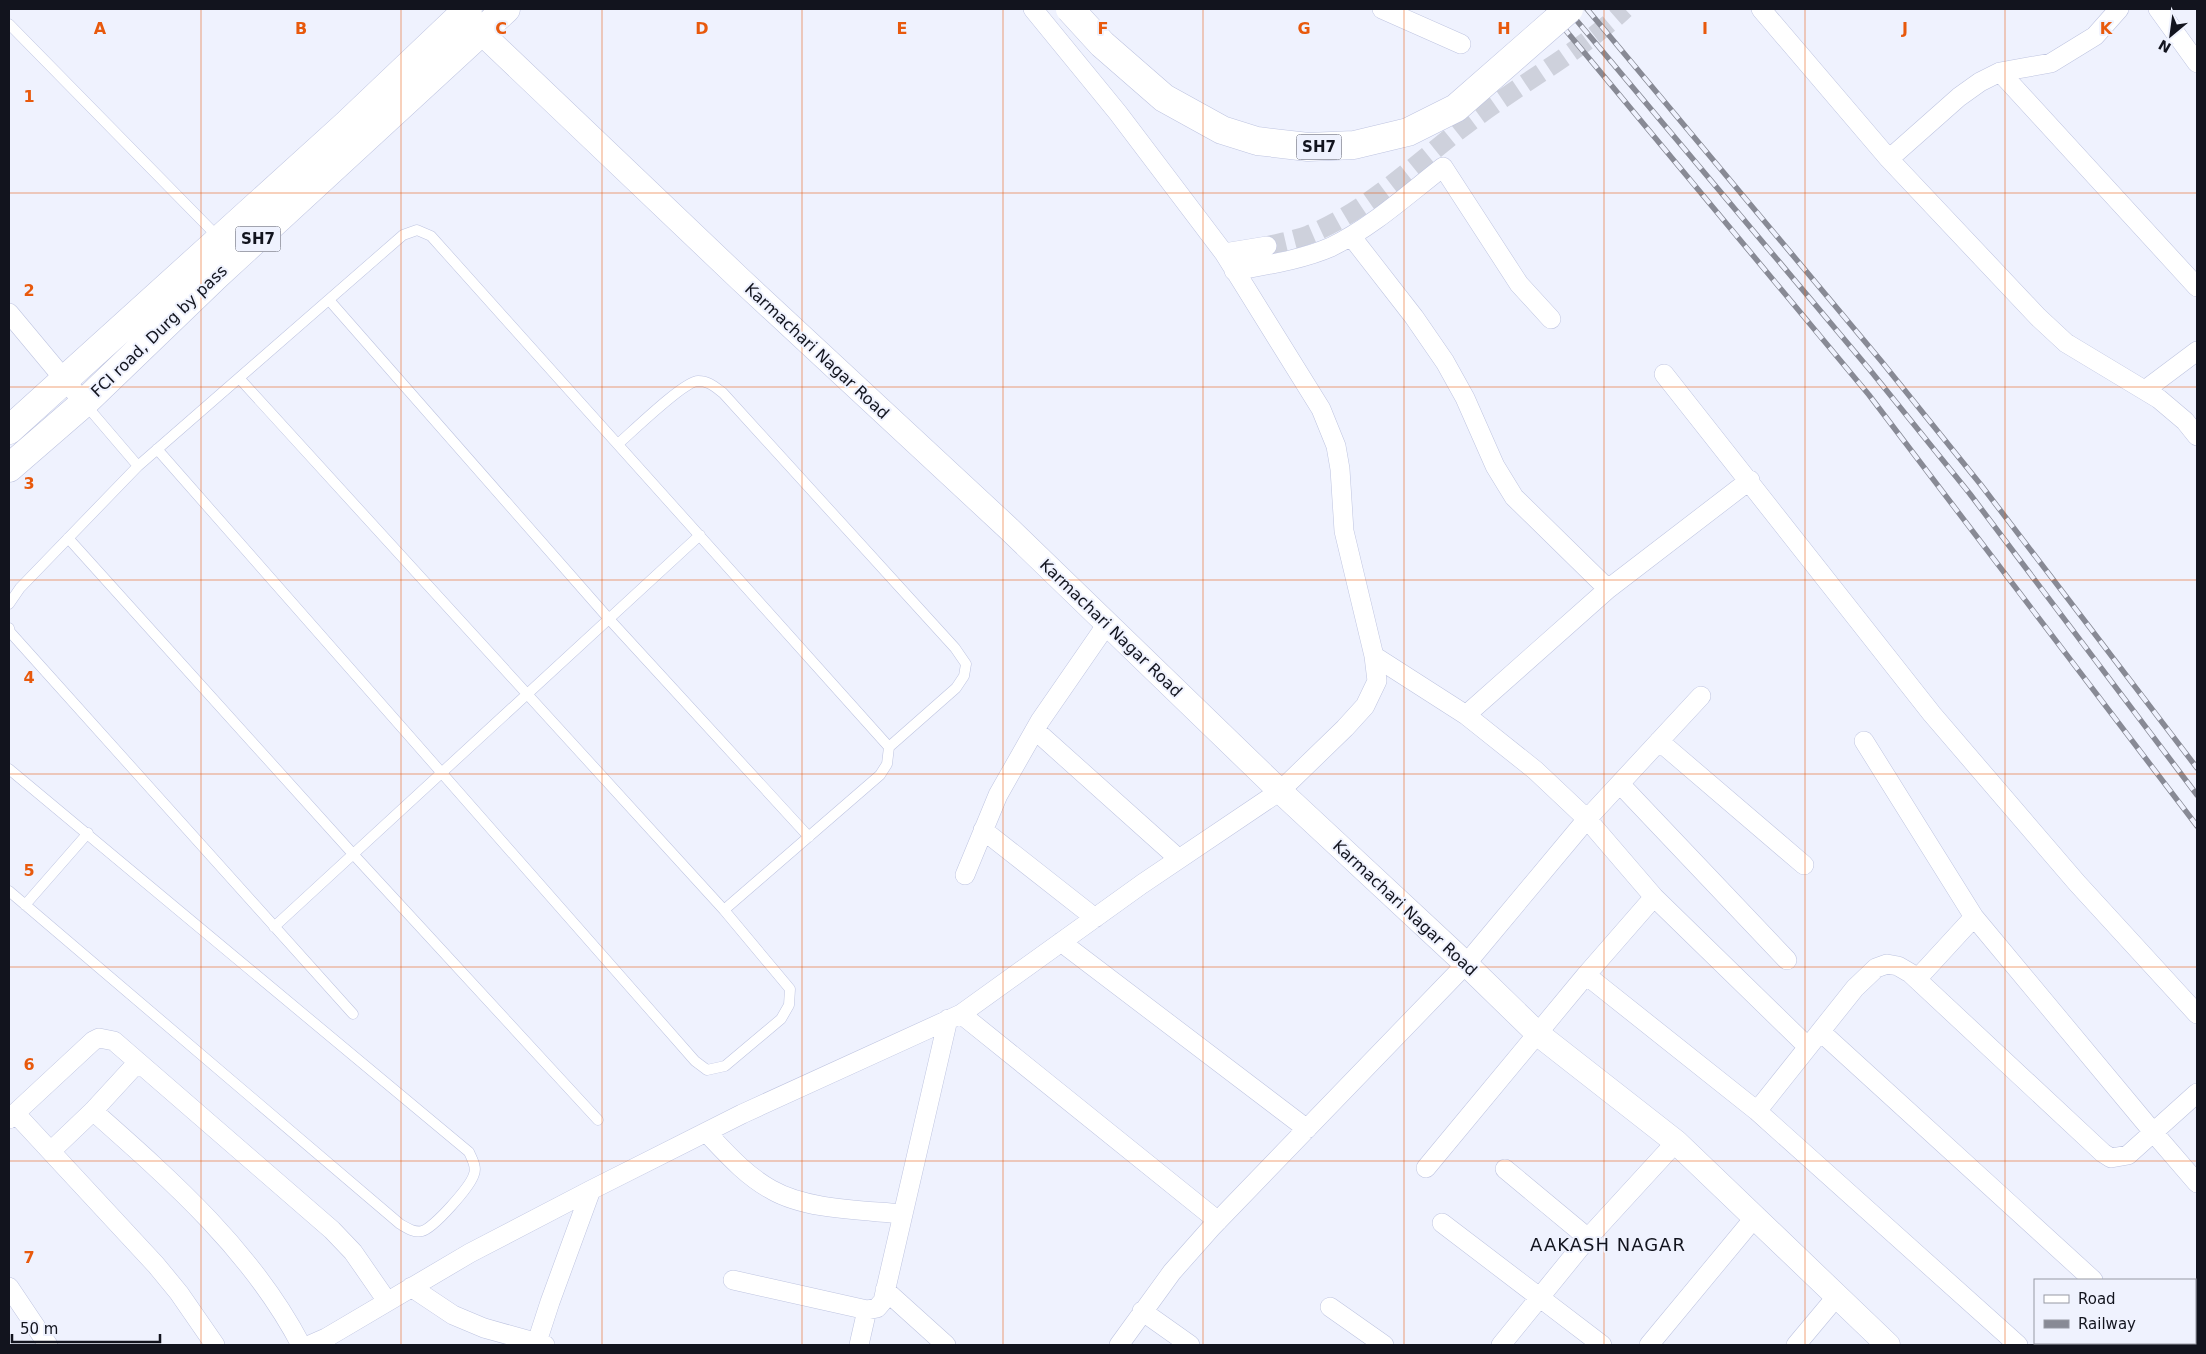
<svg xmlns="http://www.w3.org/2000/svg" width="2206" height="1354" viewBox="0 0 2206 1354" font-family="'DejaVu Sans',sans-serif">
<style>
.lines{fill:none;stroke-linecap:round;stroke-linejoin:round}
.minor-tunnel{stroke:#ced1dc;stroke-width:19;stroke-dasharray:19 9;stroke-linecap:butt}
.service-casing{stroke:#bec4e0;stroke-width:11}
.minor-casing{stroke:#bec4e0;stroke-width:20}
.tertiary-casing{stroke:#bec4e0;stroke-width:25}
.primary-casing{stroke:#bec4e0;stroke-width:29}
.service{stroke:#fff;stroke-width:10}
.minor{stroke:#fff;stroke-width:19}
.tertiary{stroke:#fff;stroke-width:24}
.primary{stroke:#fff;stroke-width:28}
.rail-casing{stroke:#888a95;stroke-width:5.5}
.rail{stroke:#eff2fe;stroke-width:4;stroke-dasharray:11;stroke-linecap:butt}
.primary-bridge-casing{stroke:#bec4e0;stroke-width:29;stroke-linecap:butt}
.primary-bridge{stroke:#fff;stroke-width:28}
.grid{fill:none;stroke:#e8590c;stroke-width:1;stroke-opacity:0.55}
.labels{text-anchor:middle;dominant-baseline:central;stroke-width:4;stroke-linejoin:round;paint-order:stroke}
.shield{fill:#eff2fe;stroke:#545761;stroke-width:1}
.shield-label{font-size:15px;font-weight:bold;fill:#12141e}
.street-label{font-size:16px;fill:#12141e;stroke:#eff2fe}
.neighbourhood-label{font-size:18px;letter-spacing:1px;fill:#12141e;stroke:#eff2fe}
.grid-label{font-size:16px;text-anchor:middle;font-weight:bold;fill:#e8590c;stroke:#eff2fe;stroke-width:4;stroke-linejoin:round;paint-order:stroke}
</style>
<rect width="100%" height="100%" fill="#eff2fe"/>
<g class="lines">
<path class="minor-tunnel" d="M1267,246C1281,242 1295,240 1308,235C1372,209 1423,156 1478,116C1527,80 1582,50 1625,9"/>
<g class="service-casing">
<path id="service" d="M9,24L219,238
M329,300L609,619L809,837
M85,404L138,466
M618,444C632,432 684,381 698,381C709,381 715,387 723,393L955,648L966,664L964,676L956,688L889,747
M157,449L695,1061L707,1070L725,1066L781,1019L789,1005L790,989L724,910L239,378
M68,538L353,854L598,1120
M9,604L20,588L138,466L403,235L417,230L431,236L889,747L887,764L880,775L724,910
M9,628L10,632L353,1014
M9,769L469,1152C472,1159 477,1167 474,1174C471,1186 433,1229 422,1231C414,1233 407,1228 400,1224L9,891
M25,905L88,833
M274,927L700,535"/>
</g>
<g class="minor-casing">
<path id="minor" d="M1382,9L1461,44
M1761,9L1889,159L2038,317L2066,343L2159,399L2185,421L2197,436
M2158,9L2197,63
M2000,72L2197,287
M1889,159L1959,97L1980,82L2000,72L2051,63L2095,36L2119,9
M1351,236L1414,317L1445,362L1465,398L1495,466L1514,497L1608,589
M1224,253L1267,246
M1234,271C1266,265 1301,260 1331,247C1372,227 1407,195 1443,167L1519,284L1551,319
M9,313L84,403
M1664,374L1932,714L2077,883L2197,1014
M2145,390L2197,351
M1374,656L1466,715L1535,770L1587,819L1654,897L1808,1047
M1466,715L1608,589L1750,480
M1035,730L1179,859
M1659,741L1804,865
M1864,741L1974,917
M1620,784L1787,960
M983,830L1095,918
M965,875L998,795L1040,721L1107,624
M1061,942L1307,1129
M1586,975L1757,1111L2018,1345
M1917,979L1974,917L2153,1132L2197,1183
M961,1014L1218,1221
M1821,1032L2093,1280
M93,1111C171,1180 252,1251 301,1345
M1757,1111L1855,988L1876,968L1887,964L1898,966L1910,973L2103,1153L2111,1158L2128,1155L2197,1093
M16,1114L156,1265L179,1293L215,1345
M9,1119L93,1041L99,1038L114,1041L332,1230L353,1252L387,1301
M706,1132C726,1153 746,1176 772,1190C807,1210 863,1210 903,1214
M51,1151L93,1111L138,1062
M1426,1168L1586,975L1654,897
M1505,1169L1588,1238
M1442,1223L1602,1345
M733,1280L867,1310L877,1308L883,1301L948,1019
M9,1287L48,1345
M411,1287L453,1315L484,1328L545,1345
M885,1290L946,1345
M1330,1307L1384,1345
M1142,1311L1190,1345
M2162,1343L2165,1345
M310,1345L326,1338L470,1253L591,1190L742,1114L961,1014L1142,884L1280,791L1345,728L1365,706L1377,681L1374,656L1344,531L1340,469L1336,446L1321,409L1224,253L1118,113L1033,9
M536,1345L550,1302L591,1190
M859,1345L867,1310
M1119,1345L1172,1272L1211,1228L1466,964L1587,819L1701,696
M1501,1345L1588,1238L1676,1142
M1649,1345L1755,1217
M1796,1345L1837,1296"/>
</g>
<g class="tertiary-casing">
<path id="tertiary" d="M467,19L741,280L1007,527L1280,791L1466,964L1538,1034L1676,1142L1888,1345"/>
</g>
<g class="primary-casing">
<path id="primary" d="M9,430L346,125L468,9
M9,468L84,403L217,275L506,9"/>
</g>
<use href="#service" class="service"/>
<use href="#minor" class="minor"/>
<use href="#tertiary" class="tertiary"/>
<use href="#primary" class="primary"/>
<g class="rail-casing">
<path id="rail" d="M1548,9L1869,395L2197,826
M1567,9L1870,370L1970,494L2197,795
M1587,9L1882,362L1981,485L2197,768"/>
</g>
<use href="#rail" class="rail"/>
<g class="primary-bridge-casing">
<path id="primary-bridge" d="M1070,9L1102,44L1164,98L1222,130L1257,141L1308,147L1354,145L1408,132L1456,108L1569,9"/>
</g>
<use href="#primary-bridge" class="primary-bridge"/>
</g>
<path class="grid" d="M201,9V1345M401,9V1345M602,9V1345M802,9V1345M1003,9V1345M1203,9V1345M1404,9V1345M1604,9V1345M1805,9V1345M2005,9V1345M9,193H2197M9,387H2197M9,580H2197M9,774H2197M9,967H2197M9,1161H2197"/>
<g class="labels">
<g class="shield">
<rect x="1296.5" y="134.5" width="45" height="25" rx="4"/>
<rect x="235.5" y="226.5" width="45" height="25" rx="4"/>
</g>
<g class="shield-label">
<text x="1319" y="147">SH7</text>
<text x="258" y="239">SH7</text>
</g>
<g class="street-label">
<text transform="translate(159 331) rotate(-44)">FCI road, Durg by pass</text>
<text transform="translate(817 351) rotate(43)">Karmachari Nagar Road</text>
<text transform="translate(1111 628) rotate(44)">Karmachari Nagar Road</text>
<text transform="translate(1405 908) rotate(43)">Karmachari Nagar Road</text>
</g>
<g class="neighbourhood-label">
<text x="1608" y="1244">AAKASH NAGAR</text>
</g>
</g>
<g class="grid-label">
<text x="100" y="34">A</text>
<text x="301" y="34">B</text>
<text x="501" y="34">C</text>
<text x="702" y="34">D</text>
<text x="902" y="34">E</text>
<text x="1103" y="34">F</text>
<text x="1304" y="34">G</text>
<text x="1504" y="34">H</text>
<text x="1705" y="34">I</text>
<text x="1905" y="34">J</text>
<text x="2106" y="34">K</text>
<text x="29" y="102">1</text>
<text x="29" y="296">2</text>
<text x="29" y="489">3</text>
<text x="29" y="683">4</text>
<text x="29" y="876">5</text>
<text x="29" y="1070">6</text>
<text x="29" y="1263">7</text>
</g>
<rect width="2206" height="1354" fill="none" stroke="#12141e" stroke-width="20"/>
<rect x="2034" y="1279" width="162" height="65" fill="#eff2fe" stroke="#9799a4"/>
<rect x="2044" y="1295" width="25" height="8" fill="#ffffff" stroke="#9799a4"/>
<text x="2078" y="1304" font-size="15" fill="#12141e">Road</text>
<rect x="2044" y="1320" width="25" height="8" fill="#888a95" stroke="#9799a4"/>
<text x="2078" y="1329" font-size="15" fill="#12141e">Railway</text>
<g transform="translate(2171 35) rotate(209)" stroke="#eff2fe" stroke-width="4" paint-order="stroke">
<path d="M0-4L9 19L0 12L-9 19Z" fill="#12141e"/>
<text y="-8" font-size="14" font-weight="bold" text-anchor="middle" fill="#12141e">N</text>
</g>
<path d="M12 1334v8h148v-8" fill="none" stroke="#12141e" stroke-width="2.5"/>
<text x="20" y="1334" font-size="15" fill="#12141e" stroke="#eff2fe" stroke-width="4" paint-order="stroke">50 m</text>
</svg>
